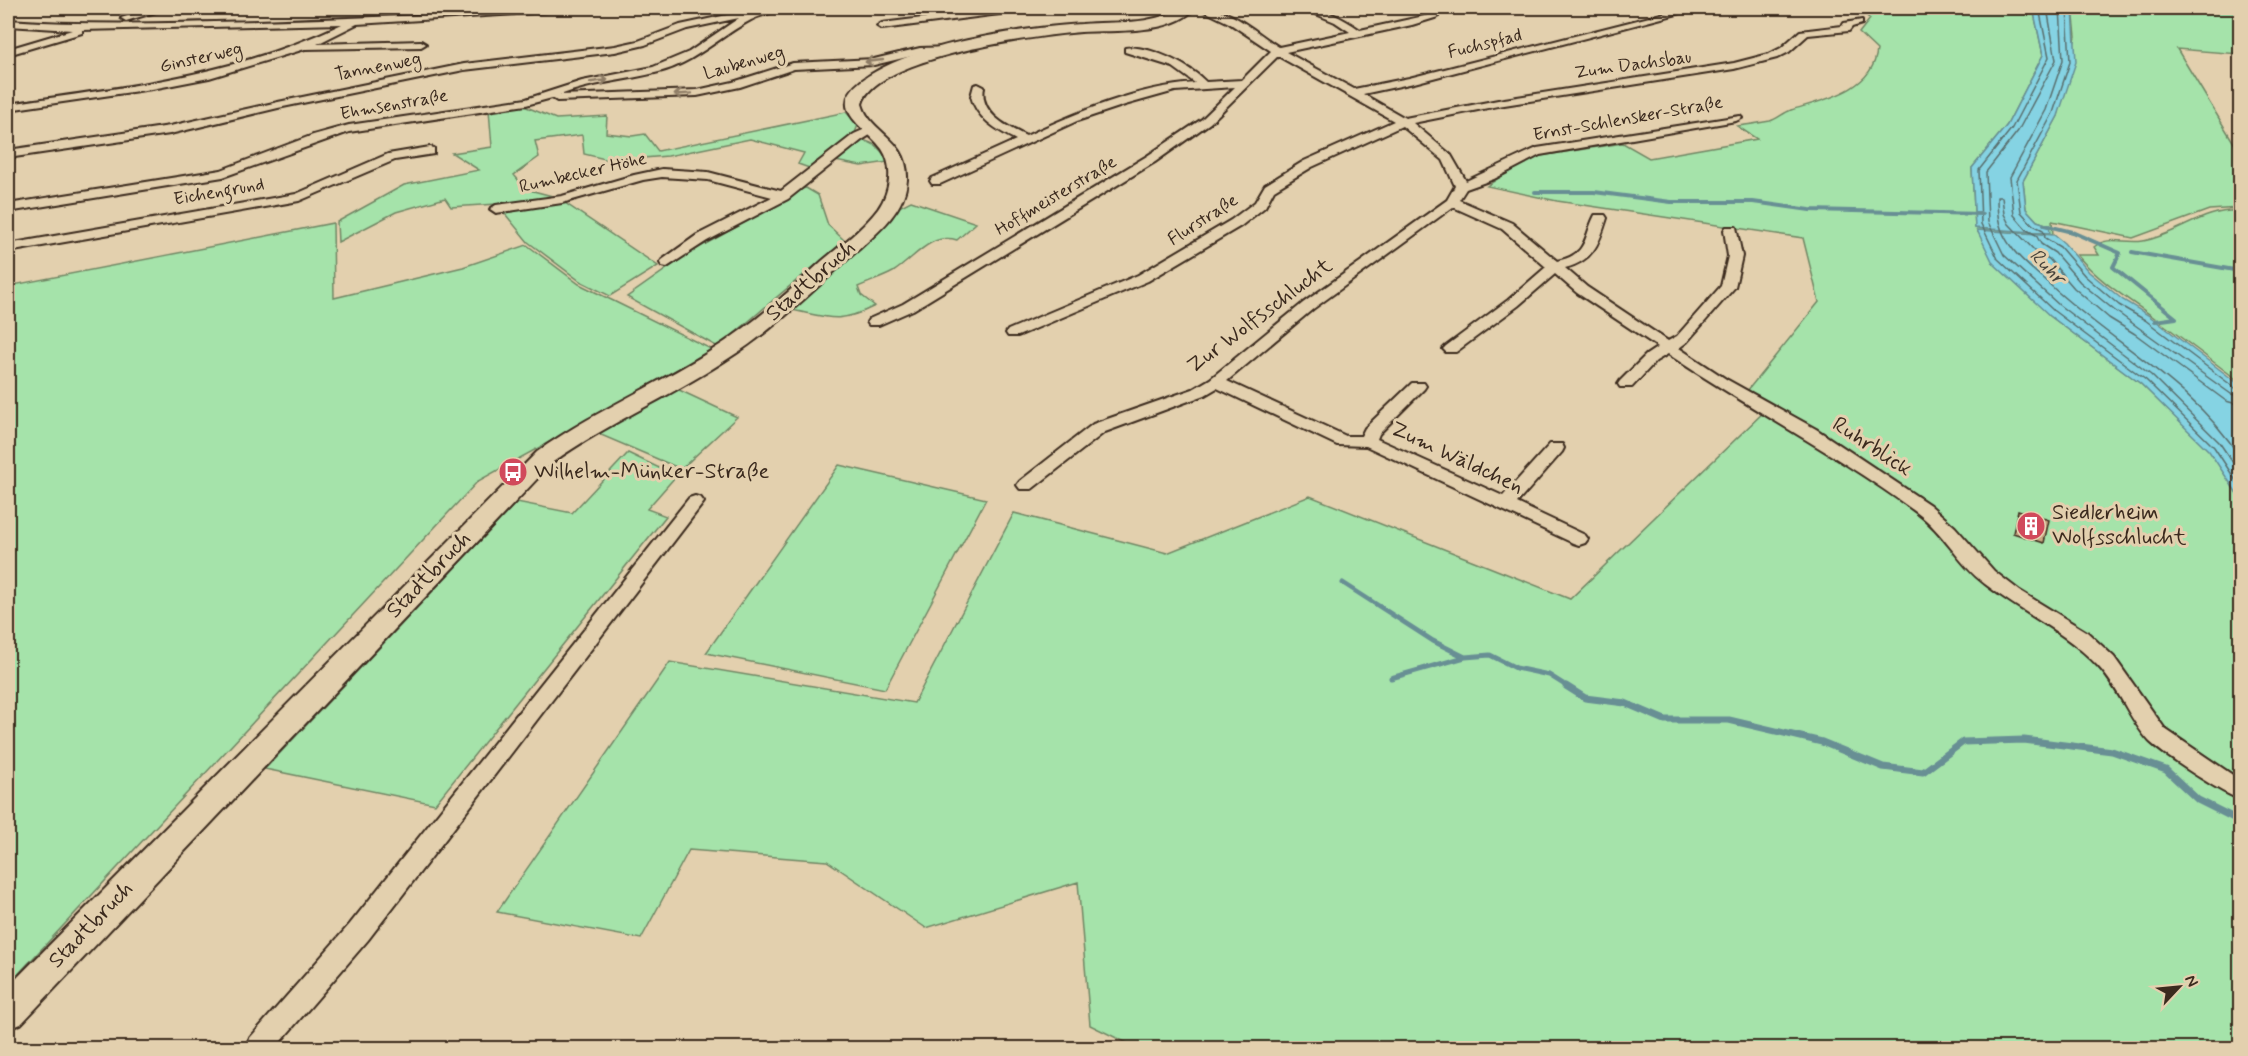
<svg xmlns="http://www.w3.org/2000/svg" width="2248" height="1056" viewBox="0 0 2248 1056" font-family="Mynerve,sans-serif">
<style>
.green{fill:#a5e3aa;stroke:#708664;stroke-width:1.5}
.water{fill:#85d3e3;stroke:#678f94;stroke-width:1.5}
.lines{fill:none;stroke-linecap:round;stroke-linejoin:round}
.shore{stroke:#596e6d;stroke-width:1.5}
.stream-far2{stroke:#678f94;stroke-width:4}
.stream-far1{stroke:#678f94;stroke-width:5}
.stream{stroke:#678f94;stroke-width:7}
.building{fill:#cbaa84;stroke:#3b2a1e;stroke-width:1.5}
.street-casing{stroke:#3b2a1e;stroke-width:4}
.secondary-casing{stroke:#3b2a1e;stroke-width:4}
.street{fill:#e3d0ae;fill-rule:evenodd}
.secondary{fill:#e3d0ae;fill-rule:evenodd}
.oneway{stroke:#8f7d66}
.labels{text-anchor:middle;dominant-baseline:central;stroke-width:6;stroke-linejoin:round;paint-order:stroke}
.far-street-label{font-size:18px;fill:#3b2a1e;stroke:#e3d0ae}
.far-water-label{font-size:20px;font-style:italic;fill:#46433c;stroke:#e3d0ae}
.street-label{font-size:22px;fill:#3b2a1e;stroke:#e3d0ae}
.poi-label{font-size:22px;fill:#3b2a1e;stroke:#e3d0ae;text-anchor:start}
</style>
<rect width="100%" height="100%" fill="#e3d0ae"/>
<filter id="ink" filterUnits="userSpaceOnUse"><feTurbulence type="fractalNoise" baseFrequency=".0167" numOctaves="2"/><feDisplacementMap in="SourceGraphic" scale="12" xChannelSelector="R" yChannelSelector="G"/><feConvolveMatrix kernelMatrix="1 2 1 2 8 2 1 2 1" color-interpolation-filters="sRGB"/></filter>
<g filter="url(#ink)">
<path class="green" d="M1859,8H2033L2043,55L2007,125L1972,168L1975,228L2049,233V225L2037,221L2026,209L2023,181L2058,116L2076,36L2073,8H2240V54L2177,49L2240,153V208L2209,210L2133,238L2052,221L2053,235L1977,231L2050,316L2141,384L2210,451L2240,498V1048H1137L1090,1025L1078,882L926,928L827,861L689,850L641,939L497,912L670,662L914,703L1014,513L1167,553L1310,496L1570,599L1769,407L1747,391L1819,302L1803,238L1557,201L1487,186L1520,164L1540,156L1623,143L1649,158L1757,139L1737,126C1748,125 1759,123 1770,121C1777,119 1783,113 1791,110C1823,100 1873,91 1877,50L1859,33L1870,19Z
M524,106L556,119L607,116L606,133L632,136L645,134L658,151L846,112L858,125L853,138C871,141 880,145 888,162L861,166L825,159L812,169L798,164L804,153L750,139L668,156L643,158L634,166L584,154L582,135L535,141L539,157L514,175L526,189L556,197L658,266L610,296L580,281L528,242L497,204L451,207L445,198L396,212L338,242L337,222L404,185L479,170L452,153L492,147L489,110Z
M806,188L818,195L828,225L843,239V245C799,275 760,313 718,347L627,297L691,252L789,198L796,190Z
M911,201L976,223L957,240C930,232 914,259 893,272C882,278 869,282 858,287L861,295L875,306C839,324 830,318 792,310L901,206Z
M2240,211V382C2211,360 2182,338 2152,316C2125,297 2099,281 2077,255H2099L2094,247C2108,235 2125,244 2143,241C2177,235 2205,208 2240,211Z
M333,223L334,298L463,267L527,245L579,284L715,351L478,481L8,985V286Z
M677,389L737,417L681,469L594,432Z
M628,453L676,476L647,509L666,516L435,804L265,769L517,502L572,513Z
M839,465L986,499L885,689L706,653Z"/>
<path class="water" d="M2033,8H2073L2076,62L2058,116L2023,181L2026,209L2037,221L2049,225L2050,233L1975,228L1972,168L2007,125L2043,55Z
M1977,230L2054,235L2064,243L2089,272L2123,300L2148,315L2240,385V498L2209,451L2141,384L2050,316L1993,263Z"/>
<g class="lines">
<path class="shore" d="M2039,8L2049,57L2012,128L1979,170L1981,224L1998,259L2054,311L2146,380L2214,447L2240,487
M2047,8L2056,60L2018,131L1986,172L1988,222L2004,255L2059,305L2151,375L2219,442L2240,473
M2060,8L2063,60L2046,110L2010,177L2014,215L2027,230L2036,235L2041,244L2055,253L2080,282L2114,310L2231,394L2240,396
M2067,8L2070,62L2053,113L2017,180L2021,212L2033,225L2043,230L2045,238L2060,247L2085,276L2119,305L2145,320L2235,388L2240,389
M2240,405L2226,401L2135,334L2109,318L2074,288L2049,259L2036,252L2009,224L2004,214L2002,197H1997C1997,218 1999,231 2012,248C2021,261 2036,272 2048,283C2110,342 2193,383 2240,457"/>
<path class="stream-far2" d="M1535,192H1594L1671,202H1753L1810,210L1982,214
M2044,225L2072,232L2120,253L2113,267L2176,318L2155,321
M2132,252L2240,271"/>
<path class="stream-far1" d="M1343,583L1433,641L1465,657L1490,655L1516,668L1549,675L1568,687
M1391,678L1465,657"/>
<path class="stream" d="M1566,686L1585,698L1625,703L1665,720H1729L1822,742L1883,767L1923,772L1963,742L2024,740L2112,751L2166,770L2198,800L2240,821"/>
</g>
<path class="building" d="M2018,510L2049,520L2044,543L2013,533Z"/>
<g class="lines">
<g class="street-casing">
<path id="street" d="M154,8H169L126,21L121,18Z
M536,8H569L564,11L357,24L317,44L421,41L426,44L421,47L305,49L209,78L152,89L8,110V104C125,87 233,76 342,24L82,30V33L8,55V49L72,30L8,26V20C91,26 175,23 258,21C351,18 443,15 536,8Z
M766,8H780C772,14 760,15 751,20C719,37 694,63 659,72C626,81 592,82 560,95L697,90L733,82L793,63L874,59L920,48L950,47L955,50L950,53L920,54L874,65L794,69L740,87L697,96L557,101L552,98L526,105L349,132L223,177L8,212V204L221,170L313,135L349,125L526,99L582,81L653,67L689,52L739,18L687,29L645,45L615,52L464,70L278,108L170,134L8,158V150L170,126L278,102L464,64L615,46L638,41L680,25L741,12L746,15Z
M1004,8H1028L1023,11L882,29L877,26L882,23Z
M1198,8C1228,5 1255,32 1279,47L1350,32L1335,22L1306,10L1304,8C1325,8 1343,18 1360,30L1438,13V17L1412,25L1286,52L1354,89L1409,78L1685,8H1700L1414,83L1363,94L1405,118L1498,100L1734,63L1769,54L1781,48L1800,31L1842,26L1844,23L1862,20V24L1852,27L1849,31L1808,35L1789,52L1777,58L1734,69L1498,106L1413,123L1451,155L1466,181L1537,148L1740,116L1742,118L1736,121L1540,155L1494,179L1466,189L1459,200L1512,223L1557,261C1589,254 1583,238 1595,215H1605L1607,218C1599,244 1593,261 1565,268L1587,287L1668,341L1677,336L1721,286L1728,256L1724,230L1726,227H1736L1742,256L1735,287L1687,342L1679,348L1726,379L1816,429L1930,505L1955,527L1994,571L2020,591L2087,632L2114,657L2165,729L2240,780V799C2224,795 2162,754 2149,741C2129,719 2119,688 2098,666C2066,632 2022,613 1985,584C1958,564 1944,532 1916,512C1837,454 1750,409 1668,354L1656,361L1632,387H1620L1618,384L1620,381L1646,355L1658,347L1577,293L1555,274L1518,306L1456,352H1446L1443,349L1446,346L1508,300L1546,267L1502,229L1453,207L1313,309L1227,381L1346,436H1361L1365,428L1412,383H1424L1426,386L1424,389L1379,434L1377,439L1503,496L1550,444H1562L1564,448L1562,452L1517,503L1585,535L1588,539L1585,543L1579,545L1573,543L1366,446L1337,445L1217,388L1205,395L1105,432L1032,489H1020L1017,485L1020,481L1093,424L1193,389L1210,379L1303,303L1447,200L1455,186L1443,160L1402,126L1312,167L1274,190L1265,207L1241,226L1148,281L1018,336H1008L1006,333L1008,330L1138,275L1231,220L1255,202L1265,185L1304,161L1394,121L1278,56L1210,123L1155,162L913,310L879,325H869L867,322L869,319L903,304L1147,156L1202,119L1235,87L1175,91L1125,105L1077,121L940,184H932L930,181L932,178L1016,140C997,130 976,118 971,96L974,85L978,84L984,87C979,113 1006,126 1026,136C1078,112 1137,87 1195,83L1173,67L1125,52V48C1148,44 1191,66 1206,82L1242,80L1271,51L1229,23Z
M872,126L878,130L862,140L788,199L707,241L667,267L662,266L660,263L662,260L697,235L772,197L708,180L662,177L643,180L562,203L496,213L490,209L496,205L562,196L634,175L662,169L708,172L781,191L854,134Z
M430,147L434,148V154L395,160L299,201L8,252V244L296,194L388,154Z
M695,496L701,498L704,502L701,506L368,940L275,1048H245L249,1039L350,924L689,498Z"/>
</g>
<g class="secondary-casing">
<path id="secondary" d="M1179,8H1195C1173,35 1113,30 1081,32C1037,36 874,57 862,104C870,134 909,138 907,180C905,214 872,237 849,258C810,294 771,332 726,360C670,397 608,423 553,462L21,1024L8,1029V987L537,452C591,413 653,387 709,352C750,327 787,294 822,261C841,245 863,229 878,209C890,192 894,167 882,149C867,128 825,109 861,81C909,44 1022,28 1082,24C1114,21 1152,26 1179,8Z"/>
</g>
<use href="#street" class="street"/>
<use href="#secondary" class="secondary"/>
</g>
<defs><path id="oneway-shaft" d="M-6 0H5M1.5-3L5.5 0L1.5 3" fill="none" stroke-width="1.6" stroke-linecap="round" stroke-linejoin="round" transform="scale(1.5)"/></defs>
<g class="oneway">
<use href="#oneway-shaft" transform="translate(874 61) rotate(174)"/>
<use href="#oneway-shaft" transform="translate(599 81) rotate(-8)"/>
<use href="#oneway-shaft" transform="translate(683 94) rotate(176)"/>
</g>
</g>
<defs>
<g id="bus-disc" transform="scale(1.5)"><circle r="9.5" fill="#d1495b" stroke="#e3d0ae"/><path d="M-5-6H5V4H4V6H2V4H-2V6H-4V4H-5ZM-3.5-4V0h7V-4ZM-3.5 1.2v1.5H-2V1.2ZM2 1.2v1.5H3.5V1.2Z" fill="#fff"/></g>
<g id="building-disc" transform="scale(1.5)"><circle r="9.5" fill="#d1495b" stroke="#e3d0ae"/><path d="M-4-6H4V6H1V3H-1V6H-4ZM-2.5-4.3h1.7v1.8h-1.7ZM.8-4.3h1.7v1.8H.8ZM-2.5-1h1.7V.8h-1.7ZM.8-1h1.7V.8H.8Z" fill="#fff"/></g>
</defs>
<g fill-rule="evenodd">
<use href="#bus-disc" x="513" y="472"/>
<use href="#building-disc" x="2031" y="526"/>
</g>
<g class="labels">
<g class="far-street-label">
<text transform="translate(1485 44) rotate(-14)">Fuchspfad</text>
<text transform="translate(201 58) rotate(-13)">Ginsterweg</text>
<text transform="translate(744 63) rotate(-16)">Laubenweg</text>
<text transform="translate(1633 65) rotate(-8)">Zum Dachsbau</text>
<text transform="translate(378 67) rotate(-11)">Tannenweg</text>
<text transform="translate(394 105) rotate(-10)">Ehmsenstraße</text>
<text transform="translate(1628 119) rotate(-10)">Ernst-Schlensker-Straße</text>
<text transform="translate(583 173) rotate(-13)">Rumbecker Höhe</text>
<text transform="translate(219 192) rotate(-10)">Eichengrund</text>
<text transform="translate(1056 196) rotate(-31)">Hoffmeisterstraße</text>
<text transform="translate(1203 220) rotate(-33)">Flurstraße</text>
</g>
<g class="far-water-label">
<text transform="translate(2047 267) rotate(46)">Ruhr</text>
</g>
<g class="street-label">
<text transform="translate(811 281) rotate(-41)">Stadtbruch</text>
<text transform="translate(1260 316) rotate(-37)">Zur Wolfsschlucht</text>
<text transform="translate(1872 447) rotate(33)">Ruhrblick</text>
<text transform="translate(1457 458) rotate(25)">Zum Wäldchen</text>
<text transform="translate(429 575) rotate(-46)">Stadtbruch</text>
<text transform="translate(91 925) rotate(-46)">Stadtbruch</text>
</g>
<g class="poi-label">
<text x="534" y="472">Wilhelm-Münker-Straße</text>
<text x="2052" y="513">Siedlerheim<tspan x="2052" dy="25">Wolfsschlucht</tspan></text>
</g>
</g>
<rect width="2248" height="1056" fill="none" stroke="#e3d0ae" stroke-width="30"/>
<rect x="15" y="15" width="2218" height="1026" fill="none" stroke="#3b2a1e" stroke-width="2" filter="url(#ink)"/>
<g transform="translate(2179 987) rotate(64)" stroke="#e3d0ae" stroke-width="4.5" paint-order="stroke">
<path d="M0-4.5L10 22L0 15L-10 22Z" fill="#3b2a1e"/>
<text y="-9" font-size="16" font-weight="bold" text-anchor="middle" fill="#3b2a1e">N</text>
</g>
</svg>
